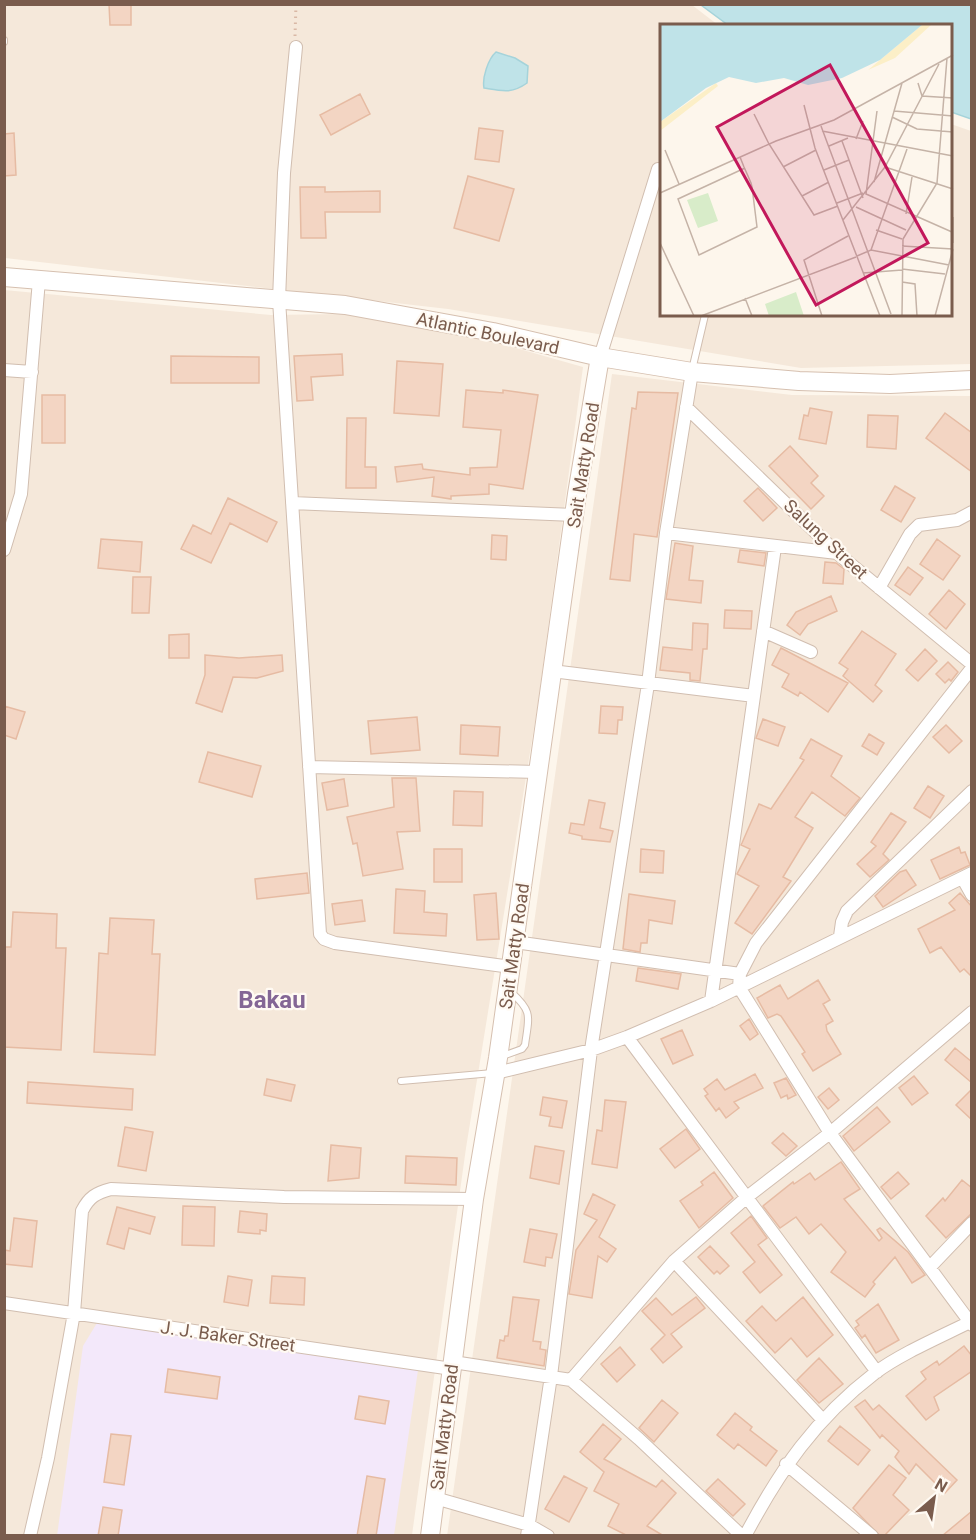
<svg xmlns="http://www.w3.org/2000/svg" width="976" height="1540" viewBox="0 0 976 1540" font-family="Roboto,sans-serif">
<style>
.residential{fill:#f5e8da}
.education{fill:#f3e8fa}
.water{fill:#bfe3e8;stroke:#a5d3da;stroke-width:1.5}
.building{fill:#f3d5c3;stroke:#e6bba3;stroke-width:1.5}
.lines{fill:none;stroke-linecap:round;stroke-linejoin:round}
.lane-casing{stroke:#d1beb0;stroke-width:8}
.street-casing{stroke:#d1beb0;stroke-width:14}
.secondary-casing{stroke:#d6c0b0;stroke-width:20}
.path{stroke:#d9b8a5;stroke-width:3;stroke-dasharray:1.5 4.5;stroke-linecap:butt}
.lane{stroke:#fff;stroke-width:6}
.street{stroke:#fff;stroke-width:12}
.secondary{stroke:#fff;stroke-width:18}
.labels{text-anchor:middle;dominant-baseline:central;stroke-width:4.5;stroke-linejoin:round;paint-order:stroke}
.street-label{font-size:18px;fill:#7a5c4d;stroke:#fffaf3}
.district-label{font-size:24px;font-weight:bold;fill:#846695;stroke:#fffaf3}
.inset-road{fill:none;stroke:#c5b3a7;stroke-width:1.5}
.view{fill:#c2185b;fill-opacity:0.15;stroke:#c2185b;stroke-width:3}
.inset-edge{fill:none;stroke:#7a5c4d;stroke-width:3}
</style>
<rect width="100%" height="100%" fill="#fdf6ec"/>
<path class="residential" d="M4,5H692L718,25L661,26V315H950L951,124L971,131V364L801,368L448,309L5,258Z
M4,290L271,315L343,314L495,342L583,367L538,703L466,1148L412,1535H5Z
M612,374L792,395L971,396V1535L447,1536Z"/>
<path class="education" d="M97,1323L418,1370L394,1535L57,1536L83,1346Z"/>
<path class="water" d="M701,5H971V119L951,112L950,26L728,25Z
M496,52L515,58L528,66L527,83C512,94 502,91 484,88C482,78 488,59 496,52Z"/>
<path class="building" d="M109,4H131V25H110Z
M360,94L370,114L331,135L320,115Z
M479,128L503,131L499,162L475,159Z
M14,133L16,175L4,176V134Z
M468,176L514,189L499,241L454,228Z
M300,187H325V192L380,191V212H325L326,238H301Z
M342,354L343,375L311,377L313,400L297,401L294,356Z
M171,356L259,357V383H171Z
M397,361L443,364L439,416L394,413Z
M466,390L503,393V390L538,395L523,489L489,484V494L451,496V499L432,496L434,477L397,482L395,467L422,464L423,469L470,475V468L497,467L501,430L463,427Z
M638,392L678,393L657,537L634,534L630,581L610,579L632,408L636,409Z
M42,395H65V443H42Z
M810,408L832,412L826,444L799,439L804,415L808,416Z
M945,413L972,433V472L926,438Z
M868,415L898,416L896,449L867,447Z
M347,418H366L365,467H376V488H346Z
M790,446L818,476L811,483L824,496L811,509L769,466Z
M895,486L915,498L901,522L881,510Z
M758,488L777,508L763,521L744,501Z
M228,498L277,522L267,542L230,523L211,563L181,549L193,525L211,534Z
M492,535L507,536L506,560L491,559Z
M101,539L142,542L140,572L98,568Z
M937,539L960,556L943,580L920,564Z
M675,543L693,546L689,580L703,581L701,603L666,599Z
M740,550L766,553L764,566L738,562Z
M825,562L836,563L844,569L843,584L823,583Z
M908,567L923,578L910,595L895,585Z
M133,577H151L149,613H132Z
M949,590L965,604L946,629L929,614Z
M831,596L837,611L808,624L800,635L787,625L796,612Z
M725,610L752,611L751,629L724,628Z
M693,623L708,624L707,649H703L700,681L690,680V673L660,670L663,647L692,650Z
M862,631L896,654L875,685L882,691L873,702L843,676L848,669L839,663Z
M189,634V658H169V635Z
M781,648L848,683L828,712L800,692L798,696L782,687L789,674L772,665Z
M925,649L937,661L918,681L906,670Z
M205,655L239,658L282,655L283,671L257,678L233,677L222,712L196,703L205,675Z
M948,662L958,672L951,681L949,679L945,683L936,674Z
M4,706L25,712L16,739L4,735Z
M601,706L623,707L622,720H618L617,734L599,733Z
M417,717L420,750L371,754L368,721Z
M763,719L785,727L778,746L756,738Z
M461,725L500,727L498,756L460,754Z
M946,725L962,741L949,753L933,737Z
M869,734L884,743L877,755L862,746Z
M811,739L842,756L831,776L860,798L845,816L812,792L795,817L813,828L783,877L791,881L752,934L735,923L759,886L737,874L750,849L741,845L742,843L759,804L771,809L804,760L800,758Z
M208,752L261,766L252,797L199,782Z
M392,778H416L420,831L397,832L403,869L363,876L357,843L353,844L347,817L394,807Z
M344,779L348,806L327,810L322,783Z
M928,786L944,796L930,818L914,808Z
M454,791L483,792L482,826L453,825Z
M589,800L605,803L600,828L613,831L610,842L582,839V836L569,833L571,823L584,825Z
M891,813L906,822L883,854L889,860L870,877L857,864L876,846L871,842Z
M959,847L961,853L965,852L970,865L940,879L931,860Z
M434,849H462V882H434Z
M641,849L664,851L663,873L640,872Z
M906,870L916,885L883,907L875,896L900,872Z
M307,873L309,893L257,899L255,879Z
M396,889L425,891L424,912L447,914L446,936L394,933Z
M496,893L499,939L477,940L474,895Z
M960,893L972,907V977L964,969L960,972L941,947L930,953L918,929L955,910L949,903Z
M629,894L675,901L672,924L649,920L647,943H641L640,952L623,949Z
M362,900L365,921L335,925L332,904Z
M13,912L57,914L56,948H66L61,1050L4,1047V947H11Z
M110,918L154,920L152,954H160L155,1055L94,1052L99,953L108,954Z
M638,968L681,974L678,989L636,981Z
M818,980L830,1000L823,1004L833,1021L826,1025L827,1031L841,1054L813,1071L802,1054L805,1052L781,1016L777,1014L768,1018L757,998L780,985L788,999Z
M749,1019L758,1034L750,1040L740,1026Z
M682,1030L693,1055L673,1064L661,1039Z
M955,1048L972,1062V1083L945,1060Z
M755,1074L763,1088L734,1102L739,1108L726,1118L719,1108L716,1111L705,1096L708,1094L704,1089L717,1079L725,1090Z
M914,1076L928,1093L912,1105L899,1088Z
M786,1078L796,1095L788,1099L787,1095L781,1098L774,1083Z
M267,1079L295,1085L291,1101L264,1095Z
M28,1082L133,1089L132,1110L27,1103Z
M829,1088L839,1100L828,1109L818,1097Z
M972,1089V1120L956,1105Z
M543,1097L567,1101L562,1128L549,1126L551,1117L540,1115Z
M605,1100L626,1102L617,1168L592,1164L597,1130L602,1131Z
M877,1107L890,1122L854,1151L843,1136Z
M125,1127L153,1132L146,1171L118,1166Z
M686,1129L700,1149L675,1168L660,1149Z
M783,1133L797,1146L786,1156L772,1143Z
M331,1145L361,1148L359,1178L328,1181Z
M535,1146L564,1151L559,1184L530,1178Z
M406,1156L457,1158L456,1185L405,1183Z
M841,1162L860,1189L844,1199L879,1241L882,1238L877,1230L880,1228L908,1252L925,1275L912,1283L895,1257L873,1282L875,1284L865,1297L831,1272L846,1252L821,1224L809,1234L796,1217L780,1228L763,1206L793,1182L794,1184L810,1173L815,1180Z
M714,1172L733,1198L699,1228L680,1201L703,1185L701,1182Z
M898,1172L909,1184L891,1199L881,1187Z
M962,1180L972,1188V1213L946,1238L926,1216L943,1198L945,1201Z
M593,1194L615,1205L599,1237L616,1249L607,1262L598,1256L592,1298L569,1294L576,1250L597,1220L584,1214Z
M183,1206L215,1207L214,1246L182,1245Z
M117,1207L155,1217L150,1234L129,1228L124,1249L107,1244Z
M240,1211L267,1214L266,1231L260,1230V1234L238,1232Z
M751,1216L767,1238L758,1245L782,1275L760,1293L743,1272L755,1262L731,1233Z
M14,1218L37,1221L32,1267L4,1264V1250L10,1251Z
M530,1229L557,1234L552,1258L546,1257L545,1266L524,1262Z
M710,1246L729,1266L720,1274L717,1271L714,1274L698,1257Z
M228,1276L252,1280L248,1306L224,1302Z
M272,1276L305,1278L304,1305L270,1303Z
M513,1297L539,1300L533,1341L541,1342L540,1349L546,1350L544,1366L497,1358L500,1340L504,1341L505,1336H508Z
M696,1297L705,1308L671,1334L682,1347L663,1363L651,1349L665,1335L642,1311L656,1298L672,1315Z
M803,1297L833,1335L807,1357L791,1338L775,1353L746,1321L762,1306L776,1321Z
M878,1304L899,1340L876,1353L865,1335L862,1338L855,1328L859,1325L856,1321Z
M964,1346L972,1356V1371L934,1397L939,1410L926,1420L906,1396L926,1379L921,1372L937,1361L939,1365Z
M620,1347L635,1365L617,1382L601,1364Z
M819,1358L843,1384L819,1403L797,1380Z
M168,1369L220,1377L217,1399L165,1392Z
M359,1396L389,1401L385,1424L355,1419Z
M662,1400L678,1413L654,1442L639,1428Z
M865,1400L873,1410L879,1405L957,1480L945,1493L916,1464L909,1474L895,1457L899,1451L882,1435L880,1438L855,1407Z
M735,1413L752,1427L750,1430L777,1451L766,1466L738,1444L734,1449L717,1435Z
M603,1424L621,1439L604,1459L656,1487L662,1480L676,1493L647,1526L664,1536H628L608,1526L619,1504L594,1491L604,1472L580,1452Z
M840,1426L870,1450L858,1465L828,1441Z
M111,1434L131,1436L124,1485L104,1482Z
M889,1465L906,1478L893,1495L909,1510L884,1536H880L853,1508Z
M367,1476L385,1479L376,1536H357Z
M564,1476L587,1488L569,1522L545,1509Z
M718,1479L745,1504L733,1516L706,1491Z
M103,1507L122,1510L118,1536H98Z
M972,1511V1536H942Z"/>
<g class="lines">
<g class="lane-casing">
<path id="lane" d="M4,40V42
M692,370L705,315
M500,1057L522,1049L525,1045C529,1016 533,1012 511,992
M401,1081L493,1073"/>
</g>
<g class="street-casing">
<path id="street" d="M296,47L284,173L279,300L320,934L324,939L335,943L511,967
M600,357L658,169
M4,370L32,372
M686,407L837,553L972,664
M292,503L574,515
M666,533L837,553
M4,550L21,494L39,280
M879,588L910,534L919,525L957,520L972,512
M763,631L811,652
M972,668L756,943L740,974L739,987L830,1133L972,1325
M552,671L754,696
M309,767L538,772
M963,879L972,895
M840,936L842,922L847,911L972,791
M515,942L740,974
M711,1001L775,547
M627,1037L877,1372
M496,1073L591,1050L627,1037L711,1001L972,873
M674,1261L822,1419
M930,1267L972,1223
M4,1303L452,1369
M453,1362L571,1380L639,1439L742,1536
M571,1380L674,1261L747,1197L830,1133L972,1012
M786,1464L872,1536
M435,1498L529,1525L548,1536
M30,1536L48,1458L74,1313L82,1211C89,1197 96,1193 111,1189L284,1197L474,1199
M527,1536L551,1376L591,1050L648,684L666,533L692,372
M745,1536C780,1470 815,1419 875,1373C900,1354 942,1336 972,1321"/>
</g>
<g class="secondary-casing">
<path id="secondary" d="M4,277L345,305L493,332L600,357L692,372L799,381L890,384L972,380
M430,1536L474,1199L498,1058L577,494L600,357"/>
</g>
<path class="path" d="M295,36L296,4"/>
<use href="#lane" class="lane"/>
<use href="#street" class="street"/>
<use href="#secondary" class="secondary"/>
</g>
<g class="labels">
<g class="street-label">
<text transform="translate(488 333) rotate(12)">Atlantic Boulevard</text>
<text transform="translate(583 465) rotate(-81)">Sait Matty Road</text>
<text transform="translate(826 539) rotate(43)">Salung Street</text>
<text transform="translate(514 946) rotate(-82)">Sait Matty Road</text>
<text transform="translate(228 1336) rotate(8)">J. J. Baker Street</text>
<text transform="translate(444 1427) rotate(-83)">Sait Matty Road</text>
</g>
<g class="district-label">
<text x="272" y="1000">Bakau</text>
</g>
</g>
<g transform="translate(660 24)">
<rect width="292" height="292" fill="#fdf6ec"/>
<path d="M48,169L58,197L38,204L27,176ZM136,268L144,292H109L105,280Z" fill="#d8ecc9"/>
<path d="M262,1H271L235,34L208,46ZM56,59L58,62L0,107V98Z" fill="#fcefc7"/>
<path d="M0,1H262L220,36L182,54L148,61L124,54L96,59L69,53L46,64L0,98Z" fill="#bfe3e8"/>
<path class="inset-road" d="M258,59L262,72L293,74M144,81L155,124L220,292M217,87L206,170L292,208M234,87L293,92M94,90L109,120L154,191L178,182M232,93L257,105L293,108M161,102L231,290M162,107L293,132M196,115L203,97M182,117L203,174M169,122L188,114M5,126L19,160M80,133L84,143L88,152L91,159L92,163L97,203L39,231L18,175L85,144M123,143L156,126M225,143L293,165M164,146L189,136M214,158L242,59M0,169L116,117L174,96L293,31M142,172L169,158M177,179L203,169M196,183L246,206M246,190L252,153M293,193V219M183,196L225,143L279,40M216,206L242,215M0,219L34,292M242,222L293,225M211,226L247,125M197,232L211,226L289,241M242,245L285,250M203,249L242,246M242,258L255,260L257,292M85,274L92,292M41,292L196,233M162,292L144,236L188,212M242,292L243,215L277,159L287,34M275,292L293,225"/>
<path class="view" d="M170,41L268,219L156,281L57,103Z"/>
<rect width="292" height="292" class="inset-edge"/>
</g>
<rect width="976" height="1540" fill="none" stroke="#7a5c4d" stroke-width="12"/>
<g transform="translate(934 1498) rotate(29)" stroke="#fffaf3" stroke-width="4.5" paint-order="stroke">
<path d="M0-4.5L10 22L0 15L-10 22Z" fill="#7a5c4d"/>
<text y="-9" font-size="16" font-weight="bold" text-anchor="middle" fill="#7a5c4d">N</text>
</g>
</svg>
